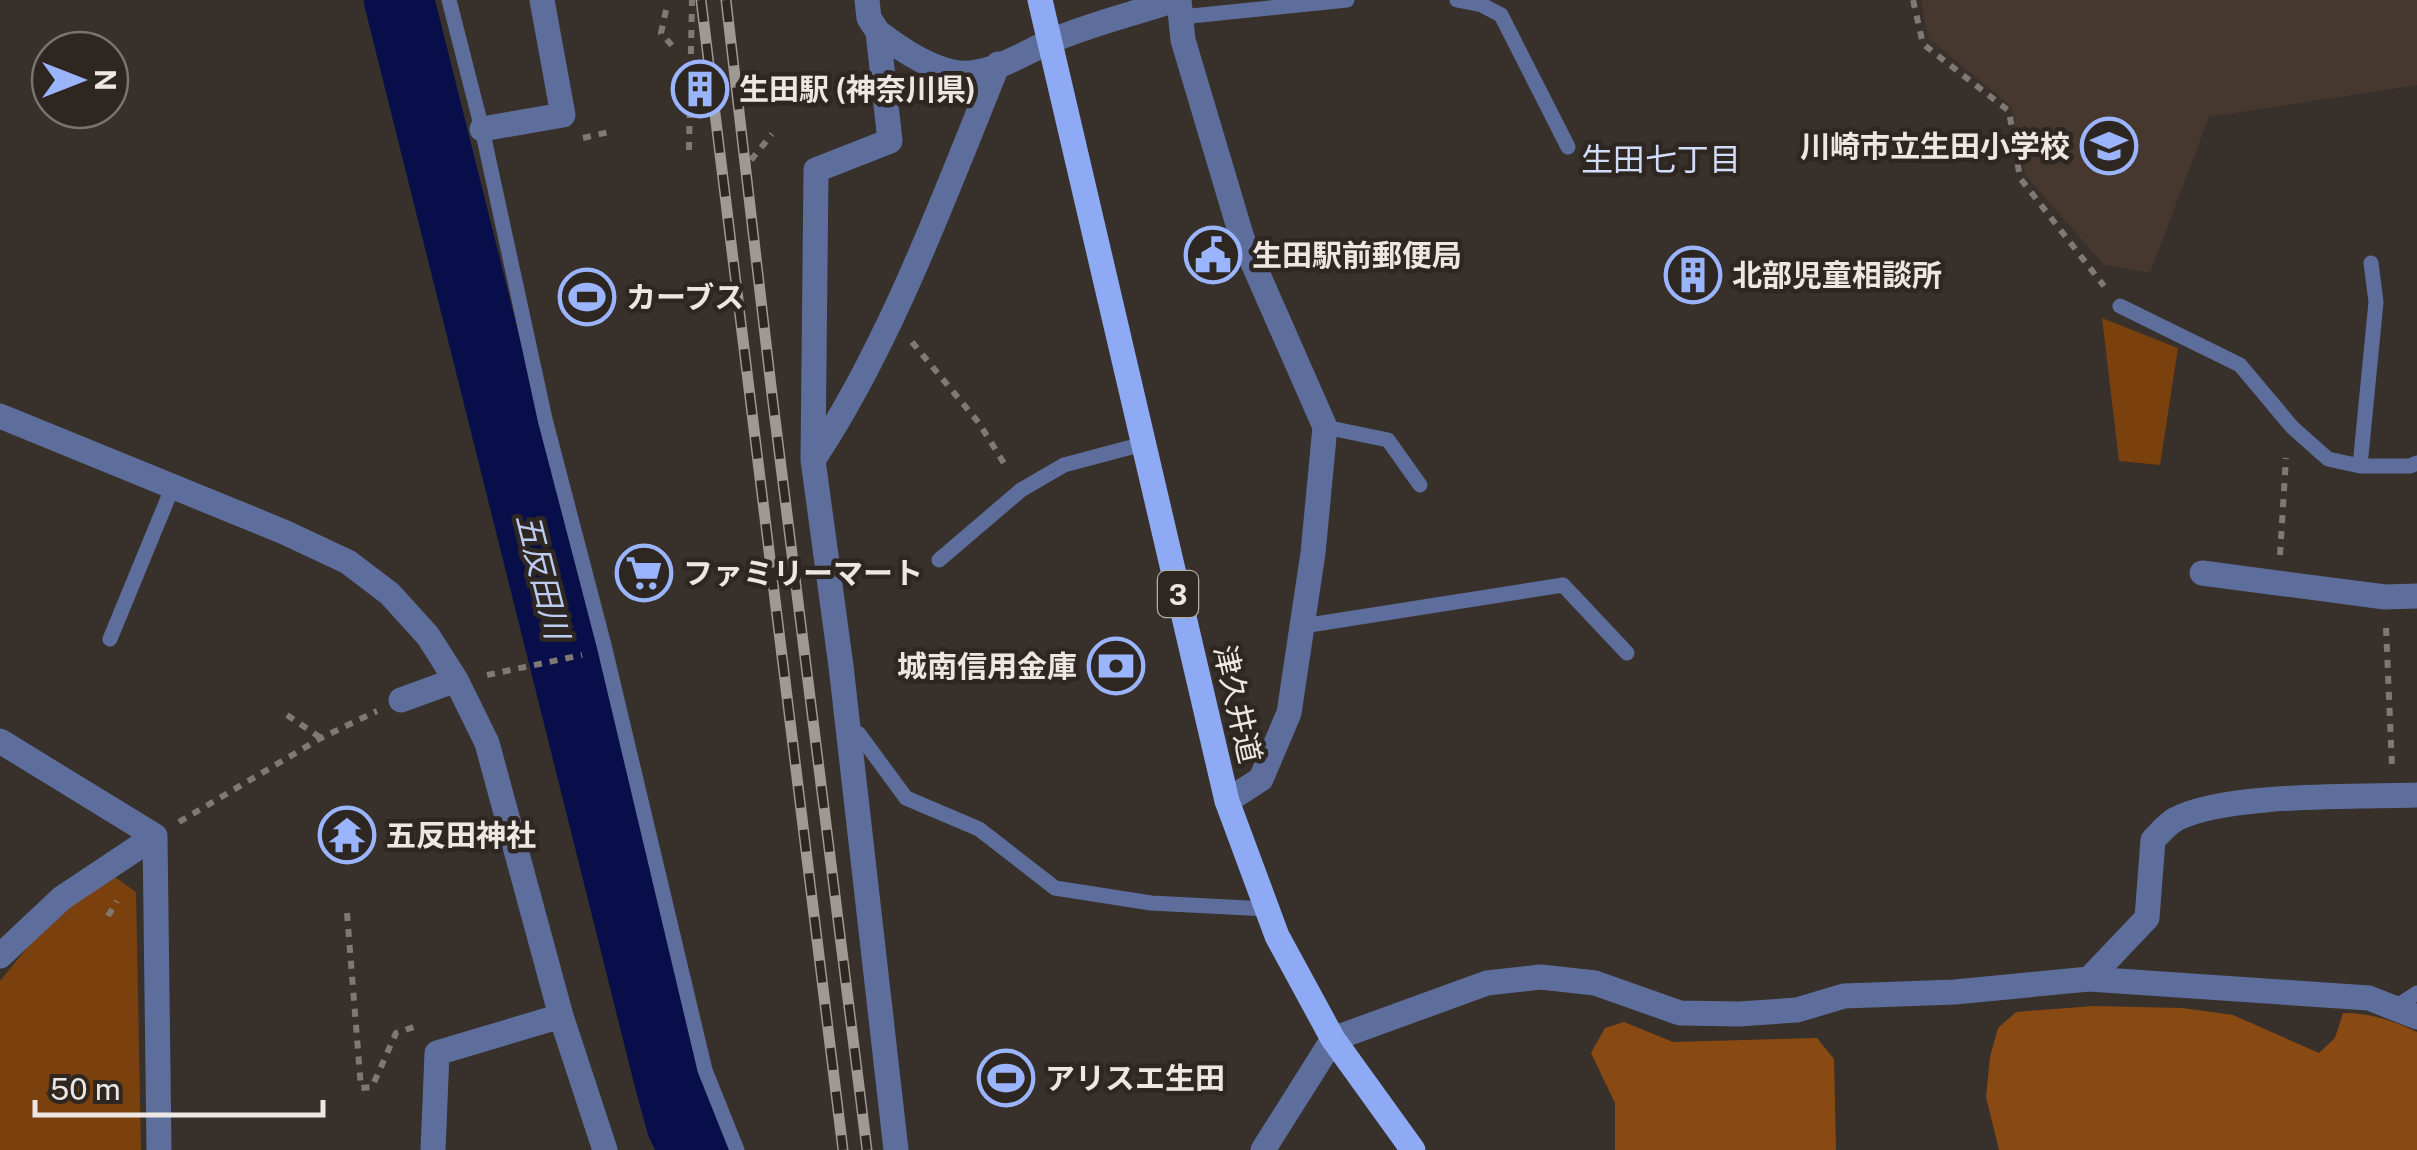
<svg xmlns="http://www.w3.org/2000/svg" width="2417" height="1150" viewBox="0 0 2417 1150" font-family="'Public Sans','Noto Sans JP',sans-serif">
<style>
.built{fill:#46382e}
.green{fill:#7a400e}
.forest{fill:#894913}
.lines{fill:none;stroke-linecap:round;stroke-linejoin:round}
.river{stroke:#070e49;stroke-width:70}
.path{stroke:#807973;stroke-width:6;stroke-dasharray:8 8;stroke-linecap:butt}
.service{stroke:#5d6e9c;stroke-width:15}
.minor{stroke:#5d6e9c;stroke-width:25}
.primary{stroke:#8eaaf5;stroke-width:25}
.rail-casing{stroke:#9f9893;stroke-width:11}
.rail{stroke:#2e2620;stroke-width:8;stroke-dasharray:22;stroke-linecap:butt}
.labels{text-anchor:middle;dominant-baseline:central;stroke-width:9;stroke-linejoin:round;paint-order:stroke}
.shield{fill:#2e2620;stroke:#b4ada8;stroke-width:2.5}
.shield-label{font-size:28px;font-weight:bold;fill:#ede7e3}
.poi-label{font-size:30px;font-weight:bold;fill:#ede7e3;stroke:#2e2620;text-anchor:start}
.street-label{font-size:30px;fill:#ede7e3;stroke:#2e2620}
.neighbourhood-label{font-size:32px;fill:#d2ddf9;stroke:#2e2620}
.water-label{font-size:32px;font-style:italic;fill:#bccbf0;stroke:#2e2620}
</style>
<rect width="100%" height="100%" fill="#38302a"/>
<path class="built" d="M1921,0H2417V85L2209,117L2150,273L2104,265L2025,175L2011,106L1928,38Z"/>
<path class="green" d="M2102,318L2178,348L2160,465L2119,461Z
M115,877L136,892L141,1150H0V981L31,943L68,908Z"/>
<path class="forest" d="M2093,1006L2183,1008L2233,1015L2319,1053L2335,1038L2343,1013C2369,1013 2393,1020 2417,1032V1150H1999L1986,1097L1990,1057L1998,1028L2016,1012Z
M1624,1022L1673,1042L1817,1038L1834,1059L1836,1150H1615V1103L1591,1053L1605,1028Z"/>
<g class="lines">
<path class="river" d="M399,0L670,1083L681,1123L694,1150"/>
<path class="path" d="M1913,0L1923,44L2009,111L2020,178L2104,286
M666,10L661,33L675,49
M583,138L609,132
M689,150L692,0
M751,160L772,134
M912,342L979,423L1007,468
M2280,555L2286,458
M2386,628L2392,766
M487,675L582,655
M287,715L321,738
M179,822L321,738L377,711
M347,913L361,1088L372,1087L396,1033L417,1026
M108,916L117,901"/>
<path class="service" d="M449,0L482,129L545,419L604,645L705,1070L737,1150
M1457,0L1482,5L1501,15L1568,147
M1181,17L1347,0
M2120,306L2240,365L2292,427L2328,459L2360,466H2410L2417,463
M1325,427L1388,440L1420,485
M2360,466L2376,302L2371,263
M939,560L1021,490L1064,465L1143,444
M1303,626L1563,585L1627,653
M110,639L173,486
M846,730L859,734L906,798L979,829L1055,888L1151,903L1267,909
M2394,1008L2417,993"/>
<path class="minor" d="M867,0L869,18L878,32L890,141L816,170L813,460L841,666L896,1150
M1179,0L1183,40L1242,238L1325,427L1313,553L1289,713L1261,779L1227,801
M878,32C899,48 927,67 953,72C985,79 1022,54 1049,42C1089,24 1134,14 1175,0
M482,129L563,115L542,0
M0,416L284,532L348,562L390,594L428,636L456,680L487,743L561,1016L605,1150
M813,460C890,345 946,192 998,64
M2202,573L2385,597L2417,596
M401,700L456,680
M0,741L155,836
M155,836L159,1150
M0,956L62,898L155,836
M2089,979L2147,918L2153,840C2160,833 2167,824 2176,819C2226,793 2357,797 2417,795
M433,1150L437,1053L561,1016
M1263,1150L1333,1039L1487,983L1541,977L1595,983L1680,1013L1739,1014L1797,1010L1844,996L1955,992L2089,979L2369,998L2417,1017"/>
<path class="primary" d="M1040,0L1227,801L1277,936L1333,1039L1413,1150"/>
<g class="rail-casing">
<path id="rail" d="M701,0L843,1150
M726,0L772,395L867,1150"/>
</g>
<use href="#rail" class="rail"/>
</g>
<defs>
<g id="building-ring" transform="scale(2.875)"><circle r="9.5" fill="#2e2620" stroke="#9ab5fd" stroke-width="1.5"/><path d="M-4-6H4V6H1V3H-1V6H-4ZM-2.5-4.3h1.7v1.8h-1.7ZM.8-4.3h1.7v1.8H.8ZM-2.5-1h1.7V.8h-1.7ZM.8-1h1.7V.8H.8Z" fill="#9ab5fd"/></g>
<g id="school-ring" transform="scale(2.875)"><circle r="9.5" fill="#2e2620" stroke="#9ab5fd" stroke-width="1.5"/><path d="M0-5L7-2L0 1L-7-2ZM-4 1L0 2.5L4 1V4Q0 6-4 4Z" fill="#9ab5fd"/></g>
<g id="civic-ring" transform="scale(2.875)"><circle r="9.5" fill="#2e2620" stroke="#9ab5fd" stroke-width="1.5"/><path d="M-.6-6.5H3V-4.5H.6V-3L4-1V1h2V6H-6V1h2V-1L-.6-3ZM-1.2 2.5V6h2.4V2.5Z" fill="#9ab5fd"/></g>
<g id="stadium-ring" transform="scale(2.875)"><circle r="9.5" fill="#2e2620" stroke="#9ab5fd" stroke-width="1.5"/><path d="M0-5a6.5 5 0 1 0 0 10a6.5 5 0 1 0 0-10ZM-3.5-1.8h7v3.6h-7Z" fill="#9ab5fd"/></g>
<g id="supermarket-ring" transform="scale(2.875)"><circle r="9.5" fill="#2e2620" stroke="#9ab5fd" stroke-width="1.5"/><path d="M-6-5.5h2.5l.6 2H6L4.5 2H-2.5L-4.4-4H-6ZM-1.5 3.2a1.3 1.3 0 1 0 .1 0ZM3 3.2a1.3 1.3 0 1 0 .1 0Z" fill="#9ab5fd"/></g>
<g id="bank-ring" transform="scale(2.875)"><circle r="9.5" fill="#2e2620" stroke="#9ab5fd" stroke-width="1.5"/><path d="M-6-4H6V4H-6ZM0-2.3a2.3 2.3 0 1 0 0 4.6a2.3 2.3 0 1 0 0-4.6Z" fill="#9ab5fd"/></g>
<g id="temple-ring" transform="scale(2.875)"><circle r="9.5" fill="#2e2620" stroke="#9ab5fd" stroke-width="1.5"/><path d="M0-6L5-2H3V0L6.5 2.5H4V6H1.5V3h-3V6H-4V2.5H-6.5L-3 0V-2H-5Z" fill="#9ab5fd"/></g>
</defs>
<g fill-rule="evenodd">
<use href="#building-ring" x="700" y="89"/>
<use href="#school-ring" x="2109" y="146"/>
<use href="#civic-ring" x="1213" y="255"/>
<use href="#building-ring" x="1693" y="275"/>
<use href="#stadium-ring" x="587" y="297"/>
<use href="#supermarket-ring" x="644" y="573"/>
<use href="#bank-ring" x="1116" y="666"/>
<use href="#temple-ring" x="347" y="835"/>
<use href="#stadium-ring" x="1006" y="1078"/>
</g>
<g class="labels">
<rect class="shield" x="1158" y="571" width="40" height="46" rx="8"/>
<g class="shield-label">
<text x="1178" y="594">3</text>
</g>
<g class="poi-label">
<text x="739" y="89">生田駅 (神奈川県)</text>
<text x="2070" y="146" text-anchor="end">川崎市立生田小学校</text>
<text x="1252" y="255">生田駅前郵便局</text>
<text x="1732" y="275">北部児童相談所</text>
<text x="626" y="297">カーブス</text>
<text x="683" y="573">ファミリーマート</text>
<text x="1077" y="666" text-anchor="end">城南信用金庫</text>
<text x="386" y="835">五反田神社</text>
<text x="1045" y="1078">アリスエ生田</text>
</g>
<g class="street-label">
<text transform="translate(1238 704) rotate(77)">津久井道</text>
</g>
<g class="neighbourhood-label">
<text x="1661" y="159">生田七丁目</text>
</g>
<g class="water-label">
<text transform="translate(543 576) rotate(76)">五反田川</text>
</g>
</g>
<g transform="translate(80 80) rotate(90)"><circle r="48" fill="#2e2620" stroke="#7a736e" stroke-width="2.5"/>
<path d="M0-8L18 38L0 25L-18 38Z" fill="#9ab5fd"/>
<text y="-15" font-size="28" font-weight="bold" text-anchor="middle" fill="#ede7e3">N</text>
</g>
<path d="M35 1100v15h288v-15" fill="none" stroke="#ede7e3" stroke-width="5"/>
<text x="50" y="1100" font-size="30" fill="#ede7e3" stroke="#2e2620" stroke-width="8" paint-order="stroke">50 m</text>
</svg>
